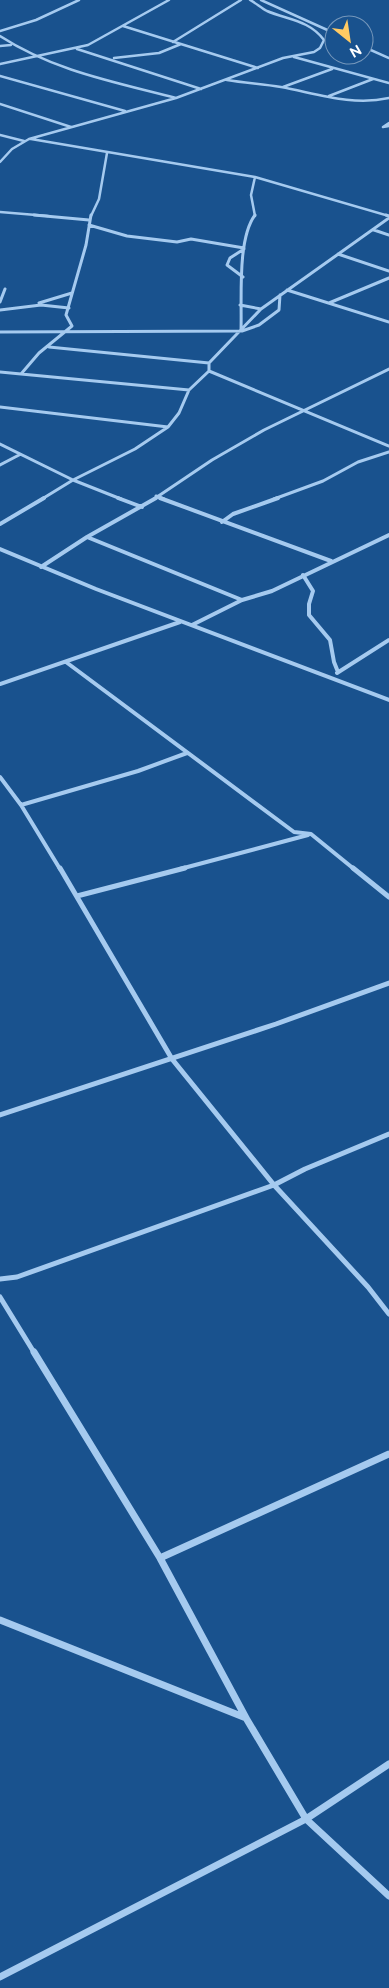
<svg xmlns="http://www.w3.org/2000/svg" width="389" height="1988" viewBox="0 0 389 1988" font-family="Raleway,sans-serif">
<style>
.lines{fill:none;stroke-linecap:round;stroke-linejoin:round}
.minor-far4{stroke:#a5caef;stroke-width:2.5}
.minor-far3{stroke:#a5caef;stroke-width:3}
.minor-far2{stroke:#a5caef;stroke-width:4}
.minor-far1{stroke:#a5caef;stroke-width:5}
.minor{stroke:#a5caef;stroke-width:7}
</style>
<rect width="100%" height="100%" fill="#19528e"/>
<g class="lines">
<path class="minor-far4" d="M261,0L334,33
M123,26L258,68
M0,31L36,20L79,0
M0,36C54,71 115,82 176,98
M173,42L241,0
M0,46L11,45
M364,47L389,58
M77,49L201,89
M294,57L389,83
M114,58L159,53L181,44
M0,64L88,45L169,0
M0,76L125,111
M227,80C245,83 263,84 281,87C318,94 352,106 389,98
M283,87L332,69
M329,96L373,79
M0,104L71,127
M389,123L383,127L389,126
M0,135L24,141
M31,139L255,177L389,216
M0,162L12,149L29,139L176,98L283,58L314,52L320,48L324,40C309,20 288,20 267,11C261,8 256,3 250,0
M0,212L48,216
M91,216L99,199L107,153
M255,216L251,195L255,177"/>
<path class="minor-far3" d="M34,215L89,220
M386,215L389,216
M89,225L127,236L177,242L191,239L244,248
M374,230L389,235
M338,254L389,271
M243,277L227,265L230,258L244,249
M287,290L389,322
M0,302L5,289
M39,303L72,293
M329,303L389,278
M240,305L261,309
M0,310L41,305L69,308
M242,331L259,325L279,310L280,295
M0,332L241,331C242,299 237,239 255,215
M49,347L209,363
M209,371L389,446
M0,372L21,374L39,353L72,326L66,315L86,245L91,215
M21,374L189,390
M0,407L168,427
M0,444L73,480L121,499
M0,465L19,455
M156,496L164,499
M42,499L73,480L135,449L168,427L179,413L189,390L209,371V363L261,309L389,218
M154,499L212,460L264,430L389,369
M274,499L323,481L358,462L389,452"/>
<path class="minor-far2" d="M118,498L142,507
M160,498L331,561
M222,522L233,514L278,498
M0,524L44,498
M87,537L242,600
M0,549L96,589L389,700
M41,567L87,537L156,498
M303,575L313,591L309,604V615L330,640L334,662L338,672
M192,625L242,600L272,591L389,535
M66,662L294,832L311,834L354,869
M337,673L389,640
M0,684L180,622
M0,777L21,805L60,869
M21,805L138,771L187,753
M180,869L308,835"/>
<path class="minor-far1" d="M60,868L172,1059L274,1185L368,1287L389,1314
M353,868L389,897
M77,896L185,868
M0,1115L276,1024L389,983
M0,1279L17,1277L274,1185L305,1169L389,1134
M0,1297L35,1354"/>
<path class="minor" d="M160,1558L389,1454
M0,1620L246,1718
M389,1764L306,1819L389,1896
M0,1977L306,1819L246,1718L160,1558L34,1352"/>
</g>
<g transform="translate(349 40) rotate(150)"><circle r="24" fill="#19528e" stroke="#7597bb"/>
<path d="M0-4L9 19L0 12L-9 19Z" fill="#ffca63"/>
<text y="-8" font-size="14" font-weight="bold" text-anchor="middle" fill="#ffffff">N</text>
</g>
</svg>
